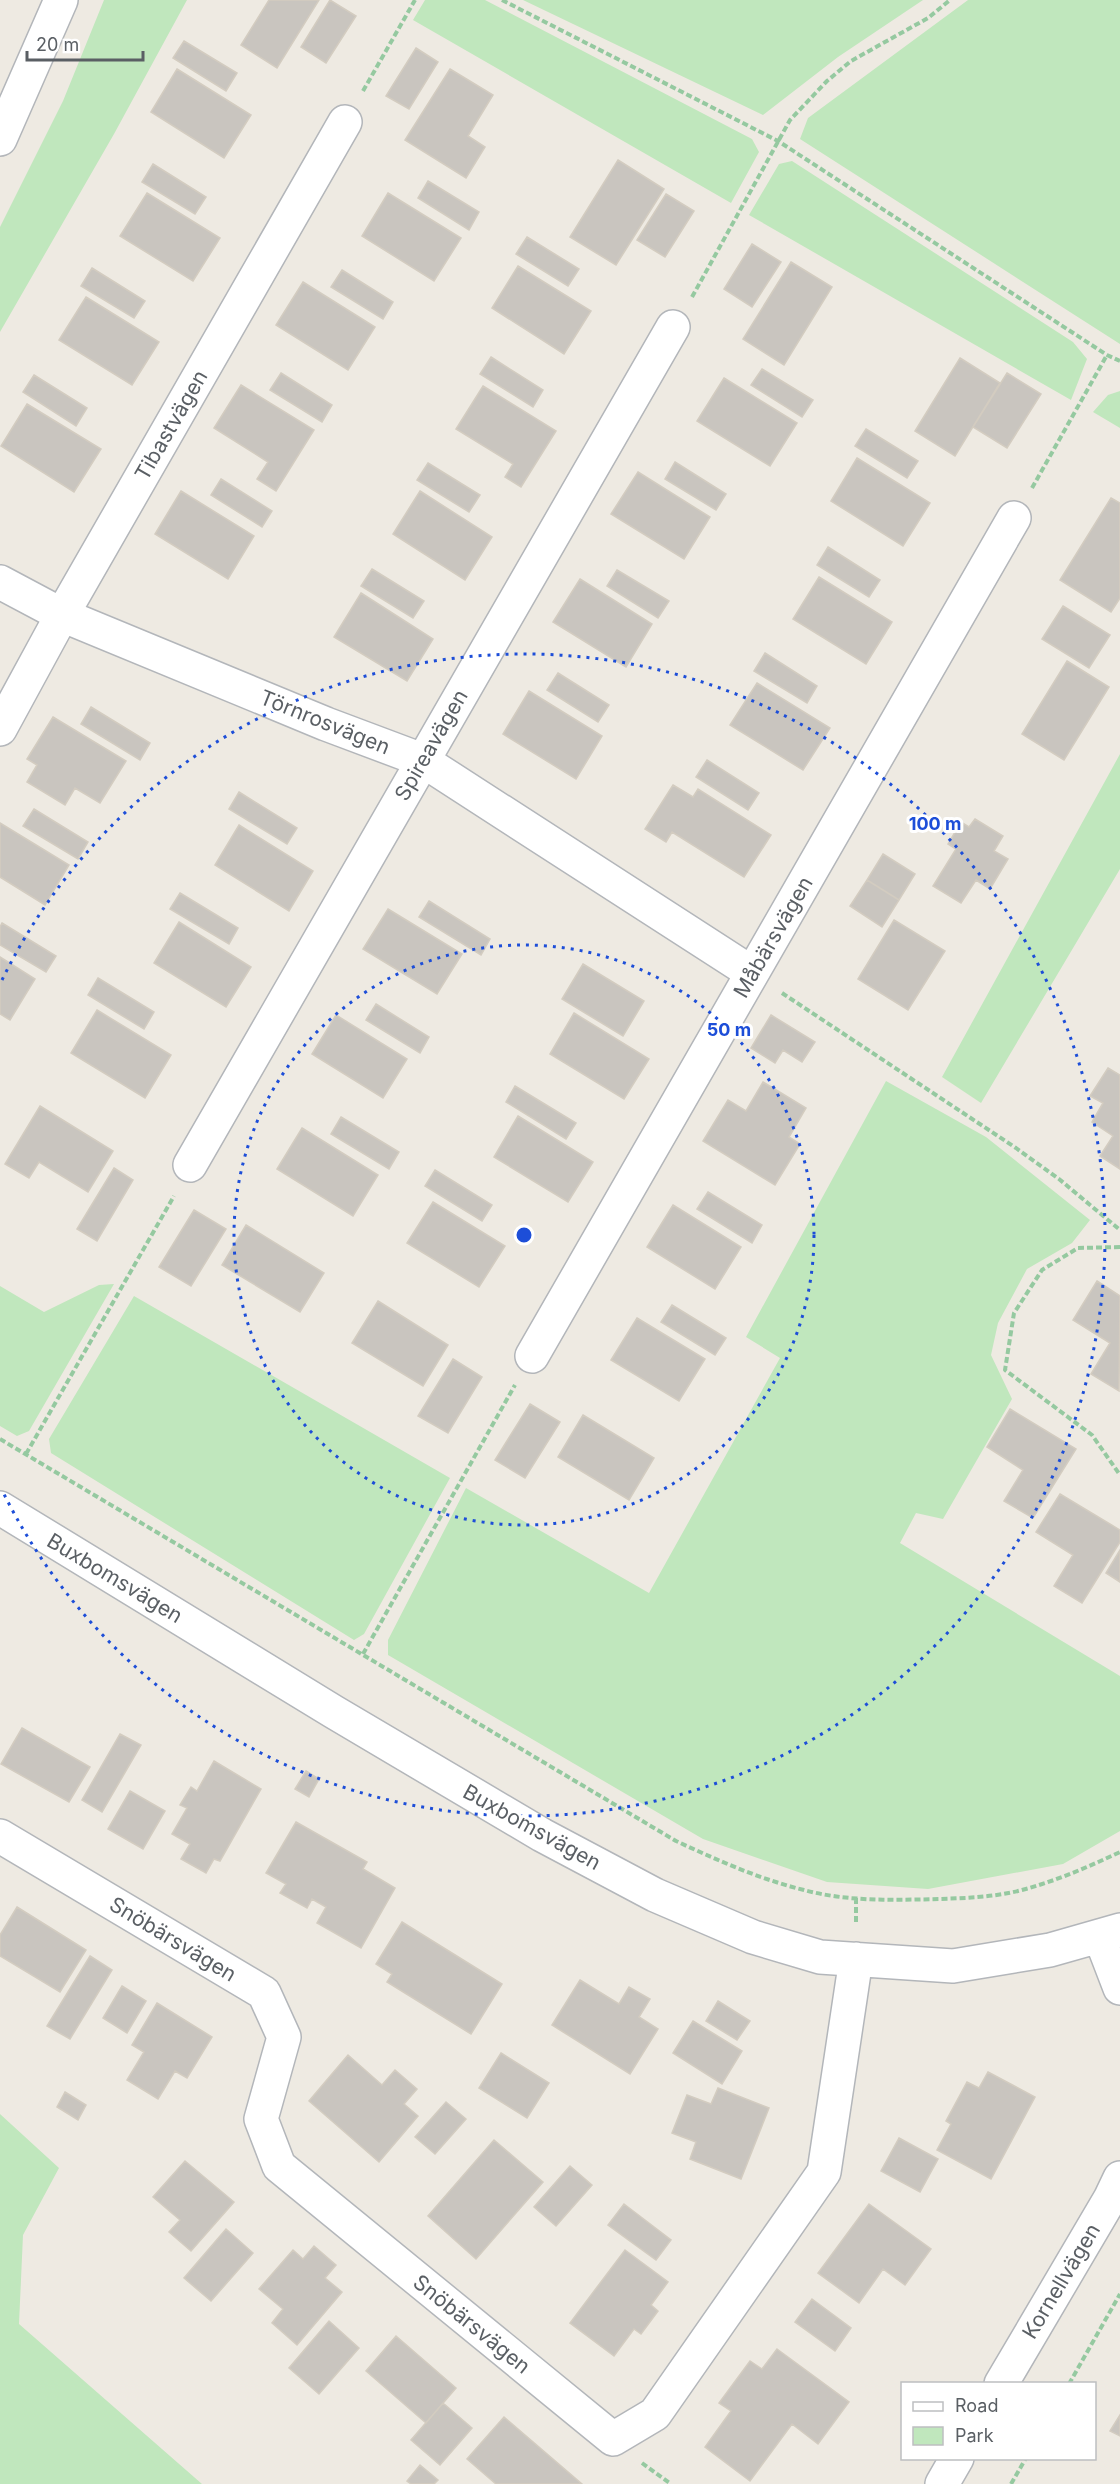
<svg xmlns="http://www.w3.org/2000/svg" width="1120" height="2484" viewBox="0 0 1120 2484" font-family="Inter,sans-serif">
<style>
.green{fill:#c0e7bd}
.building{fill:#c9c5bf;stroke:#d3ccc0;stroke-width:1.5}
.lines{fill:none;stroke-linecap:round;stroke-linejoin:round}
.minor-casing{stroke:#b3b6ba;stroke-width:36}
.path{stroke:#95c9a0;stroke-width:4;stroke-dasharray:6 3;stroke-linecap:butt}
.minor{stroke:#fff;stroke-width:33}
.ring{fill:none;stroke:#1d4ed8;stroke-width:3;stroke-dasharray:3 6}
.labels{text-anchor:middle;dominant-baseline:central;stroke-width:6;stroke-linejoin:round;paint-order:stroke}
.street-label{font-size:21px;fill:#5a5f64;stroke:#fff}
.centre{fill:#1d4ed8;stroke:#fff;stroke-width:3}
.ring-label{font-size:18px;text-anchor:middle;font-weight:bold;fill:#1d4ed8;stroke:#fff;stroke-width:6;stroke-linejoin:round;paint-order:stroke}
</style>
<rect width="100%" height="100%" fill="#eeeae2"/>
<path class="green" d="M104,0H187L114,134L0,332V227L63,101Z
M425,0H485L752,139L759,152L731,203L413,20Z
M523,0H923L838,57L763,115Z
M968,0H1120V344L800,139L808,118Z
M792,161L1073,342L1087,359L1071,400L749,215L779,164Z
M1120,391V428L1093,412L1108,395Z
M1120,754V869L981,1103L942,1077Z
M886,1081L986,1137L1090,1220L1072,1243L1027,1269L998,1323L991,1355L1012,1399L943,1519L916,1513L900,1543L1120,1676V1831L1063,1864L928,1889L827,1882L703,1839L388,1655V1640L466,1488L649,1593L780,1358L746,1337Z
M114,1284L29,1431L17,1436L0,1426V1286L44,1312L99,1285Z
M134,1296L450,1478L364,1634L354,1640L51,1453L49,1439Z
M0,2114L59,2168L23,2235L19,2324L202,2484H0Z"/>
<path class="building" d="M269,0H319L277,68L241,45Z
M330,0L356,16L326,63L301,47Z
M184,41L237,73L226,91L173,58Z
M416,48L438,62L409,109L386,96Z
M177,69L251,115L224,158L151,112Z
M450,69L493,95L468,136L485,147L466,178L405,140Z
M618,160L664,189L616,265L570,237Z
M153,164L206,197L195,214L142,182Z
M428,181L479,212L469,230L418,198Z
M147,193L220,238L193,281L120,236Z
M388,193L461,238L434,281L362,236Z
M666,194L694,211L665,257L637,240Z
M527,237L579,269L568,286L516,254Z
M752,244L781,262L752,307L724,289Z
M791,262L832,287L784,365L743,339Z
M518,266L591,311L564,354L492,308Z
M92,268L145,301L134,318L81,286Z
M342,270L393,302L383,319L331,287Z
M303,282L375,327L348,370L276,325Z
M86,297L159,342L132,385L59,340Z
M491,357L543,390L533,407L480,374Z
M960,358L1000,383L955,456L915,431Z
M762,369L813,400L802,417L751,385Z
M281,373L332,405L322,422L270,390Z
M1007,373L1041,394L1007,448L973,427Z
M34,375L87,408L76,426L23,392Z
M724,378L797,423L770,466L697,421Z
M241,385L314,430L276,491L257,479L268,462L214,428Z
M483,386L556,431L521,487L505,477L513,464L456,429Z
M27,404L101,449L74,492L1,446Z
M866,429L918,461L907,478L855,446Z
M857,458L930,503L903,546L831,501Z
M675,462L726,494L716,510L665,479Z
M428,463L480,495L469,512L417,480Z
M638,472L710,517L684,559L611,514Z
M221,479L272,511L262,527L211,495Z
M181,491L254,536L228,579L155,534Z
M420,491L492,537L465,580L393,534Z
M1111,498L1120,503V598L1111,612L1060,580Z
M828,547L880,580L869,597L817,565Z
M372,569L424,601L413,618L361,586Z
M617,570L669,601L658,618L607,586Z
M819,577L892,622L866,664L793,619Z
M580,579L652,624L626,667L553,622Z
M361,593L433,639L407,681L334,637Z
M1063,606L1110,635L1089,668L1042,639Z
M765,653L817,686L807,703L754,671Z
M1067,661L1109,687L1064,760L1022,734Z
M558,673L609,705L598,722L547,690Z
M757,683L830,728L803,770L730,725Z
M529,691L602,736L576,779L503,734Z
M91,707L150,743L140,760L81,724Z
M53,717L126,761L100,803L75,788L65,805L27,782L37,765L27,759Z
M707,760L759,793L748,810L696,777Z
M673,785L693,797L698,789L771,835L744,877L672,832L666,842L645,829Z
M239,792L297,828L287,844L229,809Z
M34,809L88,842L78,859L23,826Z
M975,819L1003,836L994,851L1008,859L990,889L976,880L961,903L933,886L956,849L948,844L961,822L969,827Z
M0,823L69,865L45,905L0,877Z
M239,825L313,871L289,911L215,865Z
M883,854L915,874L899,900L867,880Z
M867,880L899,900L882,927L850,906Z
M180,893L238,928L229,944L170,909Z
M429,901L490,939L481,955L419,917Z
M388,909L462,954L437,994L363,949Z
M894,920L945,951L908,1010L858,979Z
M179,922L251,967L226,1007L154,963Z
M2,923L56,956L46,972L0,945V927Z
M0,957L35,979L10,1020L0,1014Z
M583,964L644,1001L623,1036L562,999Z
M98,978L154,1012L144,1029L88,995Z
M376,1004L429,1037L420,1053L366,1020Z
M97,1010L171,1055L145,1098L71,1053Z
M574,1013L649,1059L624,1099L550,1054Z
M336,1015L407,1059L383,1098L312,1054Z
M771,1015L815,1042L802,1062L783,1050L775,1063L751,1048Z
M1108,1068L1120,1075V1169L1100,1156L1113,1136L1092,1122L1103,1103L1090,1096Z
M763,1082L806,1108L789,1137L800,1144L775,1185L703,1141L728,1100L746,1111Z
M515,1086L576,1123L566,1139L506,1102Z
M40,1106L113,1151L88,1192L39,1162L29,1178L5,1164Z
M518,1116L593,1162L568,1202L494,1157Z
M341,1117L399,1152L389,1169L331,1134Z
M302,1128L378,1175L353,1216L277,1169Z
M114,1168L133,1180L97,1241L77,1229Z
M435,1170L492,1205L482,1221L425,1186Z
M708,1192L762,1225L752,1243L697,1209Z
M433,1202L505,1246L479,1287L407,1243Z
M673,1205L741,1247L715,1289L647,1247Z
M194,1210L226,1229L191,1286L159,1267Z
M246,1225L324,1273L300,1312L222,1265Z
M1097,1281L1120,1296L1119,1391L1091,1374L1110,1343L1073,1320Z
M378,1301L448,1345L423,1386L352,1343Z
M672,1305L726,1338L715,1355L661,1322Z
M637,1318L705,1359L679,1401L611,1360Z
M453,1359L482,1377L448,1433L418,1416Z
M530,1404L560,1422L525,1478L495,1460Z
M1010,1409L1076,1449L1033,1518L1004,1501L1023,1470L987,1447Z
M583,1415L654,1458L629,1500L558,1457Z
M1060,1494L1120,1530V1542L1082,1603L1054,1586L1073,1555L1036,1532Z
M1120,1550V1582L1106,1573Z
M22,1728L90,1767L69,1802L1,1764Z
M120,1734L141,1745L102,1812L82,1800Z
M214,1761L261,1789L220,1861L214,1859L206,1873L181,1859L190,1844L172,1834L187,1808L180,1805L191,1787L197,1791Z
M306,1771L319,1779L309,1797L295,1789Z
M130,1791L165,1811L143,1849L108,1829Z
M296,1822L367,1862L363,1869L395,1888L361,1948L317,1923L326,1907L312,1899L307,1908L280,1893L286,1884L266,1873Z
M17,1907L86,1950L60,1992L0,1956V1935Z
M402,1922L502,1984L471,2034L387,1982L392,1974L376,1964Z
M90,1956L112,1970L70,2039L47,2026Z
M580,1980L619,2004L629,1987L650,1999L639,2017L658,2029L630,2074L552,2025Z
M122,1986L146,2001L127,2033L103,2018Z
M718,2001L750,2021L737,2040L706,2021Z
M157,2003L212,2037L187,2078L175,2071L158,2099L127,2080L144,2052L132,2045Z
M693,2021L742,2051L722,2084L673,2053Z
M501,2053L549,2083L527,2118L479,2088Z
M348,2055L382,2085L395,2070L417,2089L404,2104L418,2116L379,2162L309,2101Z
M988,2072L1035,2097L991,2179L937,2150L951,2124L946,2121L967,2082L979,2088Z
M718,2088L769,2108L741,2179L690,2159L696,2142L672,2133L687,2095L711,2104Z
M65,2092L86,2105L78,2120L57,2107Z
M446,2102L466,2119L435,2154L415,2137Z
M899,2138L938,2159L920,2192L881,2171Z
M494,2140L543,2182L476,2259L428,2216Z
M185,2161L234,2202L191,2251L169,2232L180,2220L153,2197Z
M570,2166L592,2185L556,2226L534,2207Z
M624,2204L671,2240L656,2260L608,2225Z
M869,2204L931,2249L905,2285L883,2269L859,2303L818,2273Z
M226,2229L253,2253L211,2301L184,2278Z
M314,2246L336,2265L325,2278L342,2292L297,2345L272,2323L283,2309L259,2289L293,2250L303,2259Z
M625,2250L668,2282L651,2305L658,2311L641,2334L634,2329L614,2356L570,2323Z
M812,2299L851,2328L835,2351L795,2322Z
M329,2321L359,2348L319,2394L289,2368Z
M396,2336L456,2388L426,2423L366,2371Z
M777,2349L849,2402L818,2444L792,2424L750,2481L705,2447L731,2411L719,2403L750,2361L762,2369Z
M443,2403L472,2428L440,2465L411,2440Z
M1120,2415V2436L1110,2431Z
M504,2417L582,2484H496L467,2459Z
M420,2465L438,2480L434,2484H411L407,2481Z"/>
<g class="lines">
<g class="minor-casing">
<path id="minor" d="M0,139L61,0
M0,582L62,615L326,724L422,760L752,973
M0,729L62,615L345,122
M190,1165L673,327
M532,1356L1014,518
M0,1508L334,1712L542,1835L655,1895L753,1937L820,1957L953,1966L1050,1950L1120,1930
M0,1836L264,1993L284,2037L261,2119L279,2166L613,2439L655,2414L824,2172L856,1959
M1100,1936L1120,1988
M1001,2384L1110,2199L1120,2178
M942,2484L957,2458"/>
</g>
<path class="path" d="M502,0L778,141L1107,355L1120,361
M363,91L415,0
M692,297L790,120L827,81L851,61L928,18L950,0
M1032,488L1107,355
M782,993L1016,1148L1059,1179L1120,1230
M1120,1247L1078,1248L1042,1270L1014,1313L1005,1370L1092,1435L1120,1475
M0,1439L676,1841C717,1860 759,1879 804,1890C848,1902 895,1900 940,1899C968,1898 995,1897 1022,1890C1056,1881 1088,1867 1120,1852
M26,1454L174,1196
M363,1654L515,1385
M856,1922V1898
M1069,2384L1120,2294
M642,2463L671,2484
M1011,2484L1026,2458"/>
<use href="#minor" class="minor"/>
</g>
<g class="ring">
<circle cx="524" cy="1235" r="290"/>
<path d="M2 980A581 581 0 1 1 2 1490"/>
</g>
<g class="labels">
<g class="street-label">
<text transform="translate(171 425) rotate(-60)">Tibastvägen</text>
<text transform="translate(325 722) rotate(22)">Törnrosvägen</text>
<text transform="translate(431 745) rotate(-60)">Spireavägen</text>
<text transform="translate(773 937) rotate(-60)">Måbärsvägen</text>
<text transform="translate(115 1578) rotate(31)">Buxbomsvägen</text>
<text transform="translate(532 1827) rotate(29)">Buxbomsvägen</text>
<text transform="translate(173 1939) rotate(31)">Snöbärsvägen</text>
<text transform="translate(1061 2281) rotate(-59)">Kornellvägen</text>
<text transform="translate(472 2324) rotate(39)">Snöbärsvägen</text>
</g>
</g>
<circle cx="524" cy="1235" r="9" class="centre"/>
<g class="ring-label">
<text x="935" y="830">100 m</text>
<text x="729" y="1036">50 m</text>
</g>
<rect x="901" y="2382" width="195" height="78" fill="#ffffff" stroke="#bdbfc1" stroke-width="1.5"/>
<rect x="913" y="2402" width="30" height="9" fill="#ffffff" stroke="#bdbfc1" stroke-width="1.5"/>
<text x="955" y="2412" font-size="18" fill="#5a5f64">Road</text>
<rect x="913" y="2427" width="30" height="18" fill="#c0e7bd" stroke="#bdbfc1" stroke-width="1.5"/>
<text x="955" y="2442" font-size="18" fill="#5a5f64">Park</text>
<path d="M27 51v9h116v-9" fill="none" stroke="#5a5f64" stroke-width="3"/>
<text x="36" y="51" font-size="18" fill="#5a5f64" stroke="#ffffff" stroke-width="4.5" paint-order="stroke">20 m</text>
</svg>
